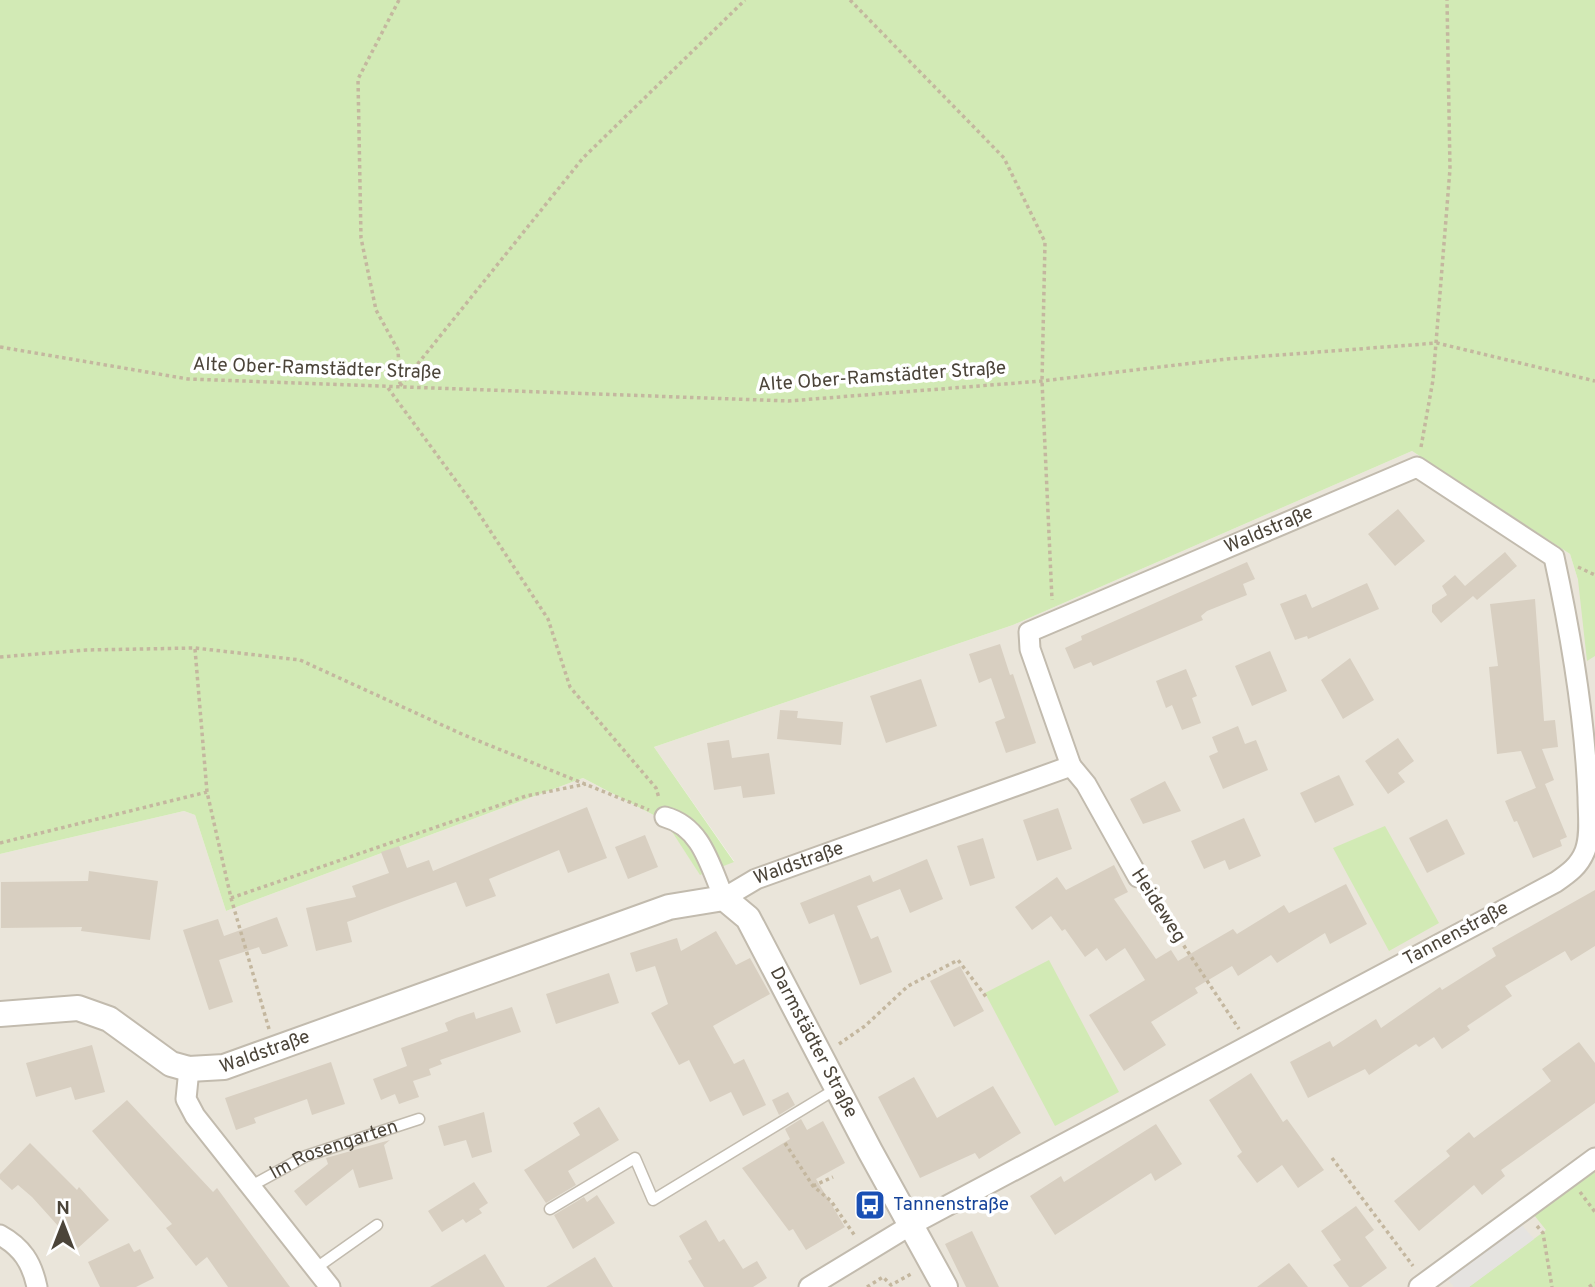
<svg xmlns="http://www.w3.org/2000/svg" width="1595" height="1287" viewBox="0 0 1595 1287" font-family="Overpass,sans-serif">
<style>
.residential{fill:#eae5da}
.green{fill:#d2eab5}
.parking{fill:#e5e3e0}
.building{fill:#d8cfc1}
.lines{fill:none;stroke-linecap:round;stroke-linejoin:round}
.service-casing{stroke:#c2bbae;stroke-width:13}
.minor-casing{stroke:#c2bbae;stroke-width:23}
.tertiary-casing{stroke:#c2bbae;stroke-width:28}
.path{stroke:#c4b79f;stroke-width:3.5;stroke-dasharray:3.5 3.5;stroke-linecap:butt}
.service{stroke:#fff;stroke-width:10}
.minor{stroke:#fff;stroke-width:19}
.tertiary{stroke:#fff;stroke-width:24}
.labels{text-anchor:middle;dominant-baseline:central;stroke-width:7;stroke-linejoin:round;paint-order:stroke}
.street-label{font-size:19px;fill:#4b4439;stroke:#fff}
.transit-label{font-size:19px;fill:#164399;stroke:#fff;text-anchor:start}
</style>
<rect width="100%" height="100%" fill="#f6f3ec"/>
<path class="residential" d="M1412,451L1570,554L1578,580L1595,587V1287H0V854L184,811L195,815L226,911L583,778L665,821L700,874L734,861L654,747L1013,625Z"/>
<path class="green" d="M0,0H1595V656L1587,661L1578,580L1570,554L1412,451L1013,625L654,747L734,862L700,875L665,821L583,778L226,911L195,815L184,811L0,854Z
M1385,826L1439,923L1389,951L1333,848Z
M1049,960L1119,1092L1055,1126L985,993Z
M1595,1170V1287H1469L1546,1230L1534,1215Z"/>
<path class="parking" d="M1514,1216L1534,1239L1469,1287H1454L1441,1271Z"/>
<path class="building" d="M1398,509L1425,541L1395,566L1368,534Z
M1505,552L1517,566L1477,600L1473,596L1441,623L1432,612V605L1447,595L1442,586L1455,575L1465,586Z
M1247,562L1255,579L1243,584L1247,595L1207,611L1201,616L1203,620L1093,666L1091,662L1074,669L1065,648L1082,640L1081,636Z
M1367,583L1379,609L1308,639L1307,636L1295,640L1280,604L1306,594L1312,608Z
M1535,599L1544,721L1555,720L1558,747L1542,749L1554,780L1536,788L1521,751L1497,754L1489,667L1498,666L1490,604Z
M1000,644L1010,675L1013,674L1036,743L1006,753L995,722L1005,718L991,678L979,683L969,654Z
M1270,651L1287,691L1252,706L1235,666Z
M1350,658L1374,700L1343,719L1321,680Z
M1186,669L1197,696L1192,698L1201,723L1182,730L1172,705L1166,708L1156,681Z
M921,679L937,726L886,743L870,696Z
M780,710L798,711L797,718L843,722L841,745L777,739Z
M1238,726L1245,744L1256,740L1268,770L1223,789L1209,756L1218,752L1212,737Z
M1398,738L1414,761L1398,773L1405,782L1388,794L1365,761Z
M729,740L732,758L769,753L775,794L743,798L741,786L714,790L707,743Z
M1339,775L1354,805L1315,823L1300,793Z
M1165,781L1181,811L1143,824L1130,799Z
M1545,784L1567,837L1560,840L1562,846L1533,858L1517,821L1514,822L1505,801Z
M587,807L607,858L568,873L559,850L489,879L496,896L466,907L456,882L347,922L352,942L316,951L306,908L356,897L352,886L389,873L381,852L399,846L407,868L429,860L433,871Z
M1058,808L1072,849L1037,861L1023,820Z
M1244,818L1261,856L1229,870L1225,860L1204,869L1191,841Z
M1447,819L1465,854L1427,873L1409,838Z
M645,835L658,867L628,879L615,847Z
M983,838L995,878L970,886L957,846Z
M927,859L943,899L910,913L900,889L857,906L871,939L878,936L892,972L860,985L834,914L809,924L800,903L870,875L873,882Z
M1114,865L1128,892L1114,899L1156,959L1171,950L1178,961L1233,929L1237,934L1284,905L1289,913L1346,884L1367,924L1330,944L1325,933L1277,963L1271,955L1238,976L1232,966L1195,988L1198,993L1151,1022L1166,1045L1124,1071L1089,1015L1145,980L1125,948L1106,961L1097,948L1085,957L1065,929L1062,931L1051,916L1032,930L1015,907L1057,877L1066,890Z
M89,871L158,881L150,940L81,931L82,927L1,928V882L88,881Z
M1595,890V946L1571,961L1565,951L1505,986L1512,996L1467,1026L1470,1030L1442,1049L1434,1037L1419,1047L1416,1044L1369,1075L1365,1069L1308,1098L1290,1062L1330,1041L1333,1047L1376,1019L1381,1028L1440,987L1442,990L1496,956L1492,948Z
M277,917L288,946L265,954H262L259,947L219,960L233,1002L209,1010L183,930L218,919L224,936Z
M716,931L736,965L750,958L770,994L713,1026L734,1064L744,1059L766,1105L743,1116L731,1092L710,1102L689,1060L679,1065L651,1013L668,1004L655,966L636,972L630,953L677,938L681,951Z
M960,966L984,1011L954,1027L930,981Z
M609,973L619,1003L556,1024L546,994Z
M512,1007L521,1032L440,1060L442,1064L429,1069L431,1075L413,1081L419,1097L399,1104L395,1094L381,1100L373,1079L407,1066L401,1048L448,1031L445,1023L456,1018L474,1012L476,1019Z
M1579,1042L1595,1063V1103L1501,1170L1505,1176L1482,1195L1474,1185L1419,1231L1394,1201L1450,1156L1446,1151L1469,1132L1474,1138L1551,1081L1542,1069Z
M92,1045L105,1092L75,1100L71,1087L36,1097L26,1063Z
M331,1062L345,1104L312,1115L307,1099L254,1118L256,1123L236,1130L225,1098Z
M1251,1073L1283,1122L1287,1119L1324,1170L1298,1188L1282,1165L1257,1183L1237,1156L1242,1152L1209,1100Z
M914,1077L937,1118L993,1086L1021,1133L979,1159L975,1153L920,1178L878,1097Z
M788,1092L795,1105L779,1115L772,1100Z
M127,1100L213,1192L217,1188L290,1287H228L207,1257L196,1266L166,1228L172,1224L92,1131Z
M599,1107L619,1140L568,1171L576,1185L546,1203L524,1170L580,1135L573,1123Z
M484,1112L492,1152L472,1158L466,1140L444,1146L438,1126Z
M801,1119L807,1130L823,1121L845,1163L816,1179L845,1227L806,1250L793,1229L789,1231L742,1168L790,1139L785,1129Z
M1156,1124L1182,1164L1155,1181L1151,1173L1055,1235L1030,1196L1061,1176L1064,1182Z
M390,1140L384,1145L393,1179L359,1188L353,1169L306,1206L294,1191L328,1164L326,1158Z
M30,1143L77,1190L79,1187L109,1220L78,1248L32,1197L18,1185L12,1190L0,1179V1174Z
M474,1182L488,1203L479,1209L482,1213L466,1223L463,1219L442,1232L428,1211Z
M597,1195L615,1223L573,1249L554,1215L584,1197L587,1202Z
M1356,1206L1374,1230L1365,1237L1387,1268L1361,1287H1349L1333,1265L1341,1260L1321,1231Z
M706,1220L719,1242L724,1239L743,1269L757,1261L767,1278L753,1287H704L688,1261L692,1259L679,1236Z
M972,1231L999,1287H966L945,1244Z
M129,1243L134,1252L140,1249L154,1278L136,1287H100L88,1262Z
M485,1254L505,1287H430Z
M595,1257L613,1287H546Z
M1289,1263L1308,1287H1257Z"/>
<g class="lines">
<g class="service-casing">
<g id="service">
<path id="s1" d="M251,1186L306,1156L419,1119"/>
<path d="M550,1209L635,1158L653,1200L836,1089"/>
<path d="M316,1268L377,1225"/>
</g>
</g>
<g class="minor-casing">
<g id="minor">
<path d="M1071,766L1086,784L1138,877"/>
<path id="s2" d="M665,817C702,827 710,866 724,898L756,879L1071,766L1030,649L1029,632L1417,467L1554,557C1571,635 1585,717 1588,797C1588,814 1591,835 1585,851C1579,866 1569,873 1556,882L911,1225L809,1287"/>
<path d="M189,1069L186,1099L195,1116L330,1287"/>
<path d="M0,1235C22,1247 32,1263 37,1287"/>
<path d="M1419,1287L1595,1158"/>
</g>
</g>
<g class="tertiary-casing">
<g id="tertiary">
<path id="s3" d="M0,1014L78,1008L109,1019L171,1064L189,1069L224,1067L669,907L724,898L748,918L870,1151L945,1287"/>
</g>
</g>
<path class="path" d="M399,0L358,79L361,238L376,310L398,350L400,384
M850,0L1004,158L1045,242L1042,381L1052,600
M0,347L188,379L788,401L1042,381L1227,359L1437,343L1595,381
M400,386L583,158L745,0
M388,388L470,500L548,619L570,687L656,788L659,798
M1421,447L1433,380L1450,169L1447,0
M1578,567L1595,575
M195,649L207,792L231,898L526,796L586,784
M0,657L86,650L195,648L300,660L464,735L649,810
M0,843L207,792
M1149,893L1239,1029
M231,898L269,1029
M839,1044L865,1026L908,986L958,960L987,998
M785,1143L813,1186L831,1201L855,1236
M1332,1158L1413,1266
M813,1186L833,1177
M1580,1192L1595,1212
M1537,1226L1543,1233L1552,1287
M867,1287L883,1277L891,1285L911,1274
M1589,1287L1595,1283"/>
<use href="#service" class="service"/>
<use href="#minor" class="minor"/>
<use href="#tertiary" class="tertiary"/>
</g>
<defs>
<g id="bus-square" transform="scale(1.575)"><rect x="-9" y="-9" width="18" height="18" rx="4" fill="#1a4fb4" stroke="#fff"/><path d="M-5-6H5V4H4V6H2V4H-2V6H-4V4H-5ZM-3.5-4V0h7V-4ZM-3.5 1.2v1.5H-2V1.2ZM2 1.2v1.5H3.5V1.2Z" fill="#fff"/></g>
</defs>
<g fill-rule="evenodd">
<use href="#bus-square" x="870" y="1205"/>
</g>
<g class="labels">
<g class="street-label">
<text transform="translate(317 369) rotate(2)">Alte Ober-Ramstädter Straße</text>
<text transform="translate(882 377) rotate(-4)">Alte Ober-Ramstädter Straße</text>
<text stroke="none"><textPath href="#s2" startOffset="878">Waldstraße</textPath></text>
<text stroke="none"><textPath href="#s2" startOffset="187">Waldstraße</textPath></text>
<text transform="translate(1158 906) rotate(57)">Heideweg</text>
<text transform="translate(1456 934) rotate(-28)">Tannenstraße</text>
<text stroke="none"><textPath href="#s3" startOffset="942">Darmstädter Straße</textPath></text>
<text stroke="none"><textPath href="#s3" startOffset="285">Waldstraße</textPath></text>
<text stroke="none"><textPath href="#s1" startOffset="91">Im Rosengarten</textPath></text>
</g>
<g class="transit-label">
<text x="893" y="1205">Tannenstraße</text>
</g>
</g>
<g transform="translate(63 1224)" stroke="#ffffff" stroke-width="5" paint-order="stroke">
<path d="M0-5L12 26L0 18L-12 26Z" fill="#4b4439"/>
<text y="-10" font-size="19" font-weight="bold" text-anchor="middle" fill="#4b4439">N</text>
</g>
</svg>
